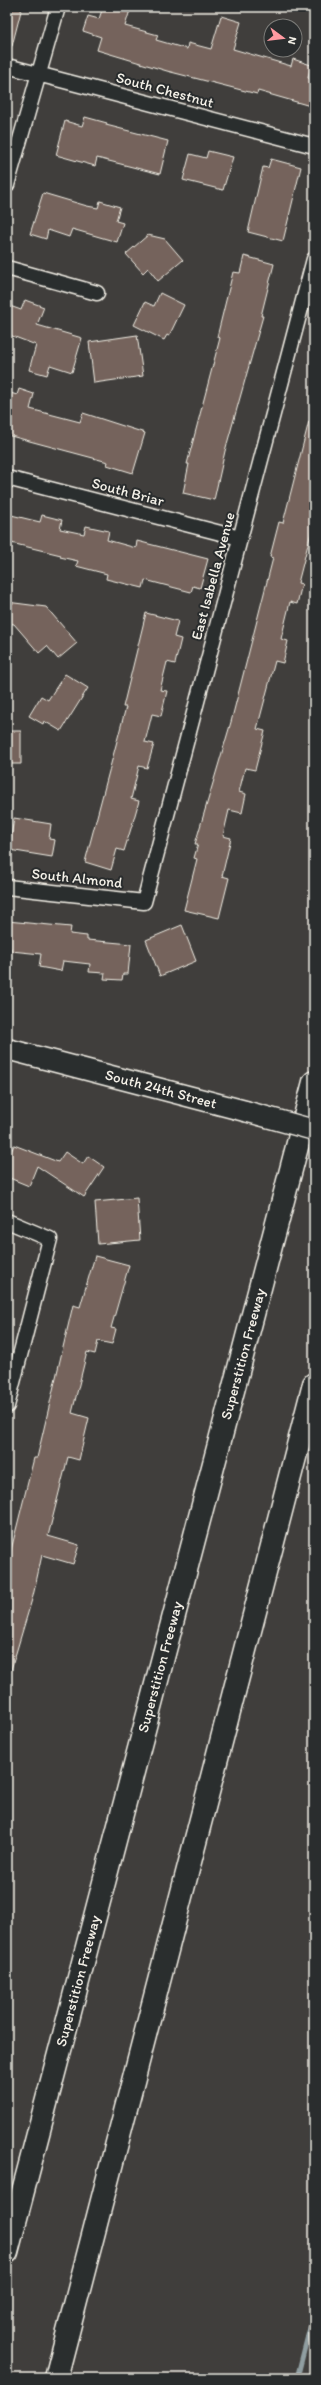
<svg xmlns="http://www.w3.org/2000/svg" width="321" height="2385" viewBox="0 0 321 2385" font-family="Itim,sans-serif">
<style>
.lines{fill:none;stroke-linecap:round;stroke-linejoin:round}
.stream{stroke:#909ea1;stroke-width:5}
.building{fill:#74645b;stroke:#f4f1e8}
.street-casing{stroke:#f4f1e8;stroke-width:17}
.secondary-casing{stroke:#f4f1e8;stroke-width:23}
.highway-casing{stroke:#f4f1e8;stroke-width:25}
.street{stroke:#2a2d2e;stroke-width:14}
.secondary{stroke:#2a2d2e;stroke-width:20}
.highway{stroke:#2a2d2e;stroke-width:22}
.secondary-bridge-casing{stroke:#f4f1e8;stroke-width:23;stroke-linecap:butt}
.secondary-bridge{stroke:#2a2d2e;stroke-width:20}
.labels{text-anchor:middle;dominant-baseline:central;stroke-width:4;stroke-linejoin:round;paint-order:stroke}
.street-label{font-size:15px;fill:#f4f1e8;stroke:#2a2d2e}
</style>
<rect width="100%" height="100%" fill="#403e3c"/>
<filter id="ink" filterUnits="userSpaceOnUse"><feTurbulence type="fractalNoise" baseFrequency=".025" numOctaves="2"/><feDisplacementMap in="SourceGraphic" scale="8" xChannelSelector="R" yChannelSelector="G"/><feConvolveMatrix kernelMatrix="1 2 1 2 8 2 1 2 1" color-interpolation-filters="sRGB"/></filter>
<g filter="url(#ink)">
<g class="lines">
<path class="stream" d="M297,2378L314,2312"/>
</g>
<path class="building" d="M7,7H22L12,46H7Z
M103,7H131L125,26L158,35L156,40L187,49L188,43L211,49L221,16L241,22L233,49L291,66L293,59L311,65L308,78L314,80V107L258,91L257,94L167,71L97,50L101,37L83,31L88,16L99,19Z
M85,117L107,123L106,125L168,141L160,174L97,158L95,166L56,155L65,121L82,126Z
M208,151L233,157L223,190L183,180L190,154L206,158Z
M271,159L301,167L283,241L248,232L263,167L268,168Z
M43,193L87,206L98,208L100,201L120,207L116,221L123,223L117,242L72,229L69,237L48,230L46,239L30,234Z
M148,235L165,239L183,260L158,281L148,268L143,273L126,254Z
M244,256L274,264L261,316H263L225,451L214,500L183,493L189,464H187L220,338L217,337L233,272L240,273Z
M160,293L184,305L169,336L167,335L164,340L134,325L145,302L154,306Z
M25,300L44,307L37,325L82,338L72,372L50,365L47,375L29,370L36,345L7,334V305L21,310Z
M137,335L143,376L94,383L89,342Z
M19,389L34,394L30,409L80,422L83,413L145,433L133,473L107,465L108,462L7,435V392L17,395Z
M309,421L314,422V521L298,583L302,584L297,604L290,602L281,639L288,641L283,663L275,661L257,729L265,731L255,770L245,768L239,792L246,794L242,813L229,810L223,836L231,838L222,876L229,878L219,918L184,910L197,859L194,858L198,844H195L231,722L273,558L270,557L279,522L283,523Z
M7,514L40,522L42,515L62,520L60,529L84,534L86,526L109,531L107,540L136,548L137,541L208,559L200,588L193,586L191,592L145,580L143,588L106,579L107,574L76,566L78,561L60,557L61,555L7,542Z
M7,602L46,607L77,643L58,659L47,646L39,653L14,624L7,623Z
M146,613L178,621L174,637L181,639L175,664L167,662L160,690L167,691L161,716L152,714L145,742L154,744L147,768L139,766L131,799L139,801L133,822L124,851L117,849L111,870L85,862L126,707H123Z
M65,674L88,688L61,731L44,721L43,724L29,716L41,696L48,700Z
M7,731H21V764H7Z
M14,818L51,824L49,839L55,840L52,857L9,850Z
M7,921L71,927L70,934L87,936V940L131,944L128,974H123L122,980L104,979L105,973L89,972L90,964L63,961L61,971L39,967L41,954L11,951V948H7Z
M182,925L196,961L160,976L146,940Z
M14,1145L58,1162L65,1152L83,1164L88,1156L104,1167L84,1197L37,1166L29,1186L7,1177V1151L11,1152Z
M137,1198L140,1240L98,1244L95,1202Z
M95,1256L129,1265L111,1328L116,1329L112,1344L98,1341L95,1354L87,1352L72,1413L89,1418L79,1460L68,1457L48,1536L79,1545L73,1564L42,1555L33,1596L10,1673L7,1672V1553L10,1554L34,1458H37L73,1305L80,1307Z"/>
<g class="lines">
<g class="street-casing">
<path id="street" d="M7,66L314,146
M7,185L58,7
M7,268L97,293
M7,478L240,538
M7,887L144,902L314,259
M7,1221L50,1239L7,1406"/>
</g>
<g class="secondary-casing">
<path id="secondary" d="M7,1049L245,1111"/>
</g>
<g class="highway-casing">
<path id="highway" d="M7,2252L314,1082
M56,2378L314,1384"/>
</g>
<use href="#street" class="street"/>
<use href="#secondary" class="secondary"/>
<use href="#highway" class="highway"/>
<g class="secondary-bridge-casing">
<path id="secondary-bridge" d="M245,1111L314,1130"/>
</g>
<use href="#secondary-bridge" class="secondary-bridge"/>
</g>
</g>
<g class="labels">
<g class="street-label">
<text transform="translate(165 90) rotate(15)">South Chestnut</text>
<text transform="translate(128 492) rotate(15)">South Briar</text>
<text transform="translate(213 576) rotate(-75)">East Isabella Avenue</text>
<text transform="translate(77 878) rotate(6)">South Almond</text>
<text transform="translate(161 1089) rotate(15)">South 24th Street</text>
<text transform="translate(243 1354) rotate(-75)">Superstition Freeway</text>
<text transform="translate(160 1667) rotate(-75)">Superstition Freeway</text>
<text transform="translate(78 1981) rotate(-75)">Superstition Freeway</text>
</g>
</g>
<rect width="321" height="2385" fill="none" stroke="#2a2d2e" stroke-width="24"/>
<rect x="12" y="12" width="297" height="2361" fill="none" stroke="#f4f1e8" stroke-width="1.5" filter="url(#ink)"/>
<g transform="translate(283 38) rotate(105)"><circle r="19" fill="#2a2d2e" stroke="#7b7b78"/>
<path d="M0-3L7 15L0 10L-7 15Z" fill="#ff9aa2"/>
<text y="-6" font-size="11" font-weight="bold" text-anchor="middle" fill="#f4f1e8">N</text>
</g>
</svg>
